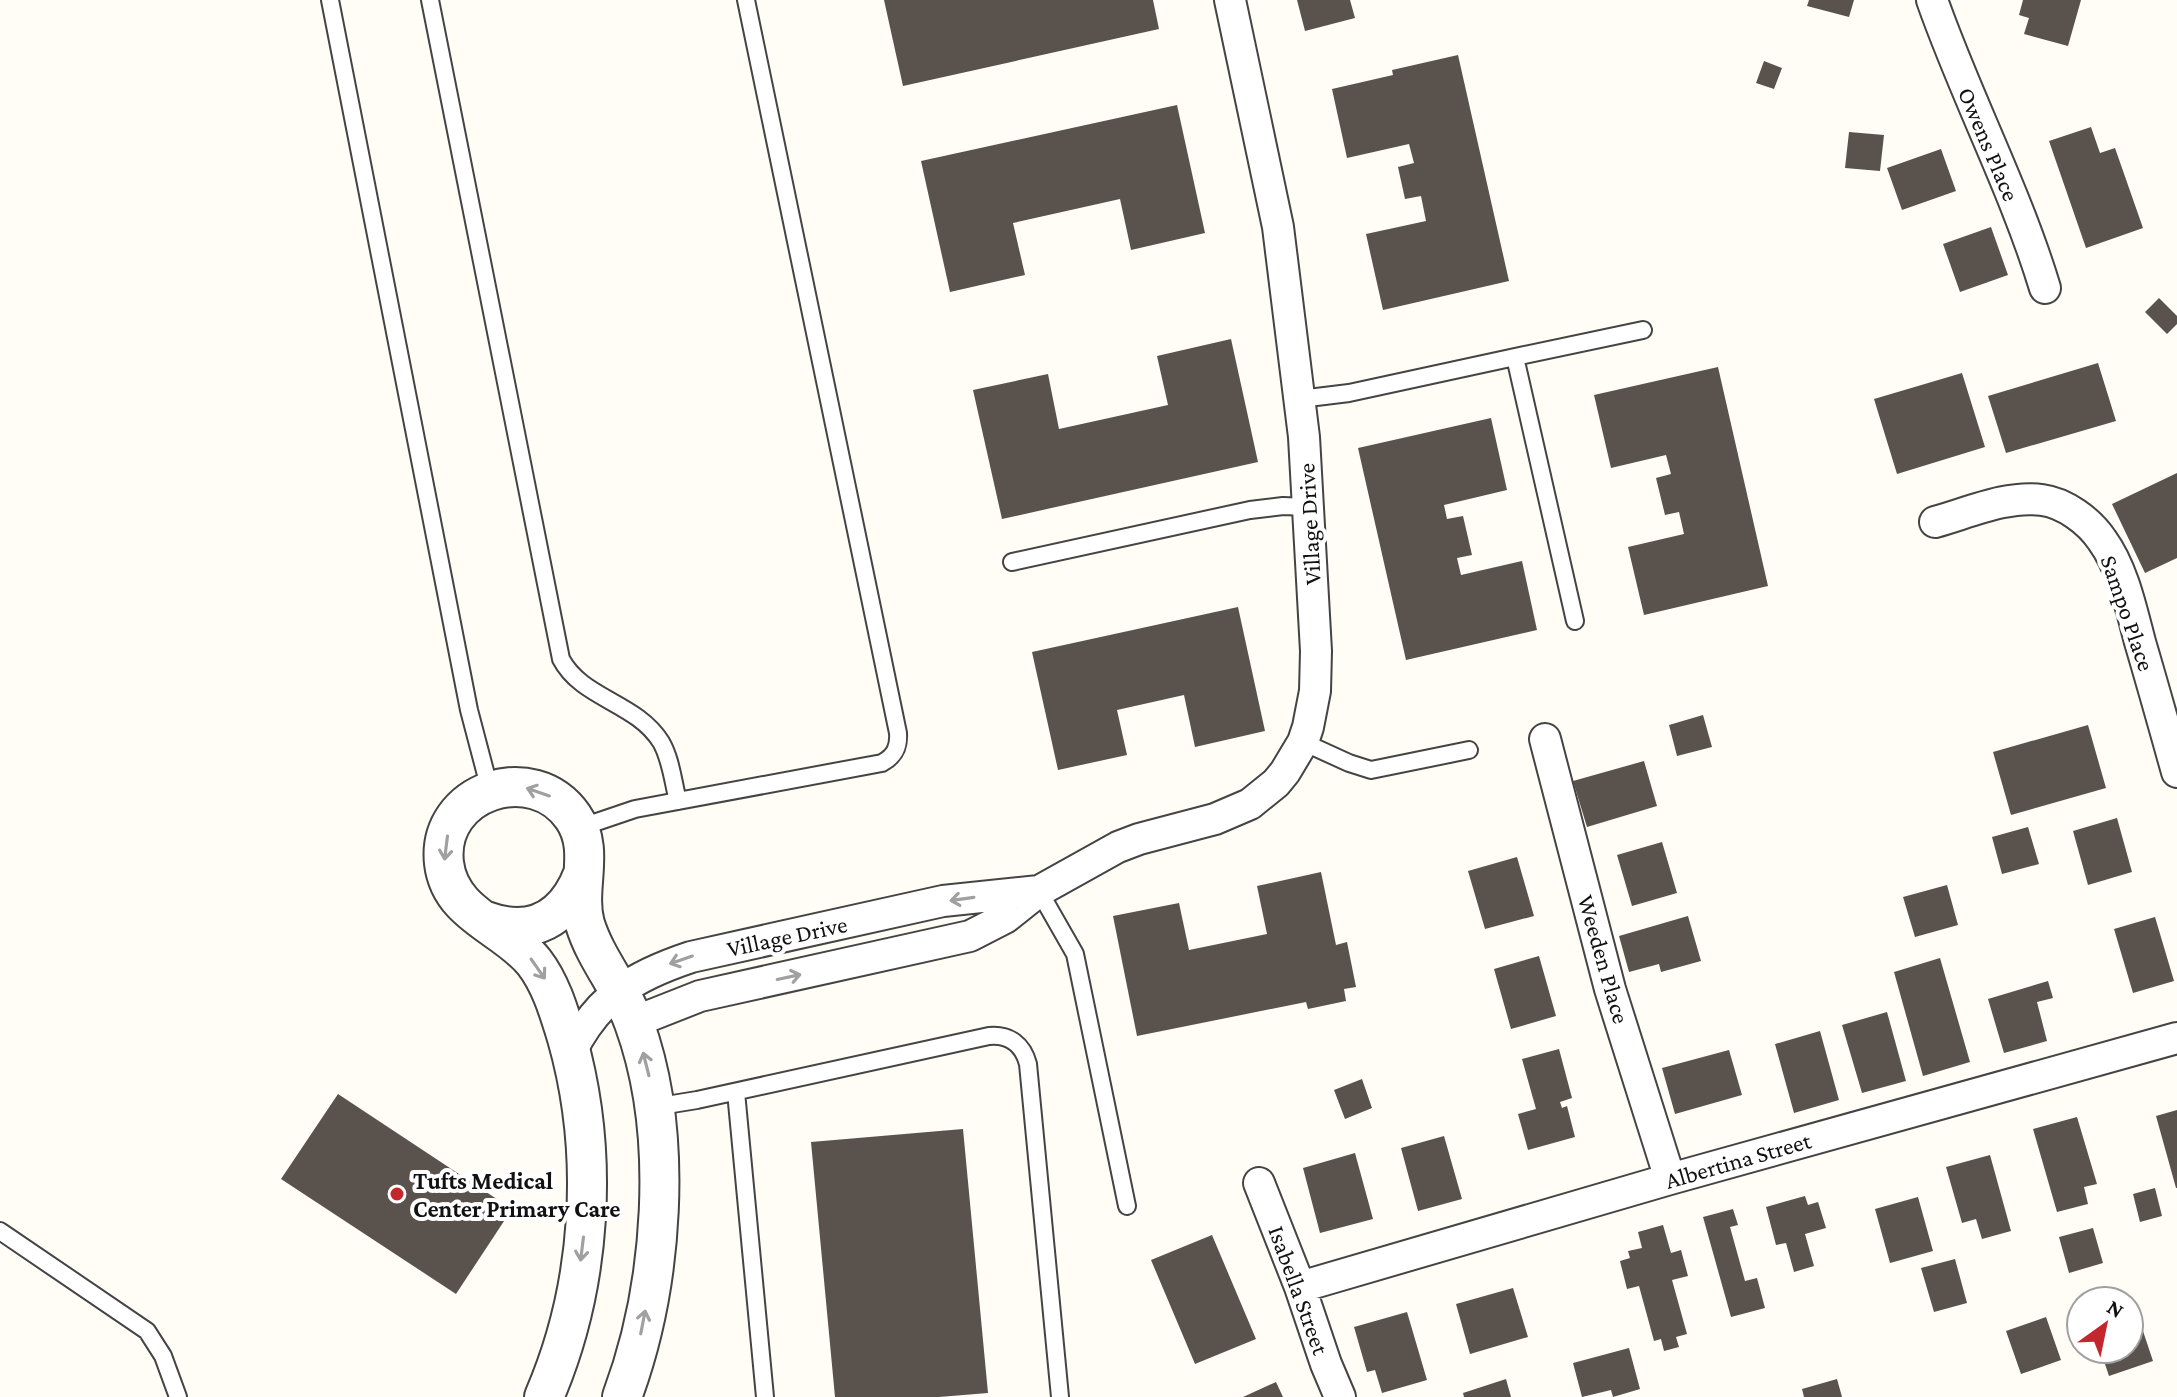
<svg xmlns="http://www.w3.org/2000/svg" width="2177" height="1397" viewBox="0 0 2177 1397" font-family="'Crimson Pro',serif">
<style>
.building{fill:#5a524d}
.lines{fill:none;stroke-linecap:round;stroke-linejoin:round}
.service-casing{stroke:#444;stroke-width:20}
.minor-casing{stroke:#444;stroke-width:34}
.tertiary-casing{stroke:#444;stroke-width:42}
.service{stroke:#fff;stroke-width:16}
.minor{stroke:#fff;stroke-width:30}
.tertiary{stroke:#fff;stroke-width:38}
.oneway{stroke:#a0a0a0}
.poi-dot{fill:#c4262e;stroke:#fff;stroke-width:3}
.labels{text-anchor:middle;dominant-baseline:central;stroke-width:8;stroke-linejoin:round;paint-order:stroke}
.street-label{font-size:24px;fill:#111;stroke:#fff}
.poi-label{font-size:24px;font-weight:bold;fill:#111;stroke:#fff;text-anchor:start}
</style>
<rect width="100%" height="100%" fill="#fffdf5"/>
<path class="building" d="M884,0H1153L1159,29L903,86Z
M1297,0H1350L1355,18L1305,31Z
M1809,0H1854L1849,17L1807,6Z
M2023,0H2081L2068,46L2024,34L2029,18L2019,15Z
M1458,55L1509,281L1383,310L1366,234L1426,221L1421,196L1405,199L1398,167L1414,163L1409,144L1347,158L1332,89L1393,75L1392,70Z
M1764,61L1782,68L1774,89L1756,83Z
M1177,105L1205,233L1131,250L1120,199L1013,223L1025,275L950,292L921,161Z
M2091,127L2100,153L2115,148L2143,228L2086,248L2049,141Z
M1849,132L1884,135L1880,171L1845,168Z
M1941,149L1956,191L1902,210L1887,168Z
M1991,227L2008,275L1960,292L1943,244Z
M2159,298L2177,316V324L2167,334L2145,312Z
M1231,339L1258,462L1002,519L973,390L1048,374L1059,429L1168,405L1157,356Z
M2098,363L2116,421L2006,453L1988,396Z
M1718,367L1768,586L1644,615L1628,547L1684,534L1679,512L1665,515L1656,478L1671,474L1666,455L1611,468L1594,395Z
M1962,373L1985,447L1897,474L1874,399Z
M1491,418L1507,490L1444,505L1447,519L1463,516L1472,555L1457,558L1461,575L1522,561L1537,630L1406,660L1358,448Z
M2177,473V558L2145,573L2112,504Z
M1238,607L1265,731L1195,747L1184,695L1117,710L1127,755L1058,770L1032,652Z
M1703,715L1712,747L1677,756L1669,725Z
M2088,725L2106,788L2011,815L1993,752Z
M1644,761L1657,806L1587,827L1573,781Z
M2117,818L2132,872L2088,885L2073,831Z
M2028,827L2039,864L2002,874L1992,837Z
M1662,842L1677,893L1632,906L1617,855Z
M1517,857L1534,916L1485,929L1468,871Z
M1321,872L1336,945L1347,942L1356,987L1344,989L1346,1001L1308,1009L1306,1002L1137,1036L1113,916L1179,903L1189,950L1267,934L1257,886Z
M1947,885L1958,925L1915,937L1903,897Z
M1688,916L1701,961L1661,972L1659,964L1629,972L1619,936Z
M2155,917L2174,981L2133,993L2114,929Z
M1539,956L1556,1016L1511,1029L1494,969Z
M1940,958L1970,1062L1923,1076L1894,972Z
M2048,981L2053,998L2037,1002L2047,1041L2004,1053L1988,999Z
M1887,1012L1906,1081L1862,1093L1842,1025Z
M1820,1031L1839,1100L1794,1113L1775,1044Z
M1559,1049L1572,1098L1560,1102L1562,1108L1567,1106L1575,1137L1528,1150L1518,1114L1536,1109L1522,1059Z
M1729,1050L1742,1095L1675,1114L1662,1068Z
M1362,1079L1372,1108L1345,1119L1334,1090Z
M338,1094L512,1209L456,1294L281,1179Z
M2177,1110V1188H2176L2156,1116Z
M2077,1117L2097,1184L2084,1187L2088,1204L2057,1212L2033,1129Z
M963,1129L988,1393L939,1397H835L811,1142Z
M1444,1136L1462,1199L1418,1211L1401,1148Z
M1355,1153L1373,1219L1320,1233L1303,1168Z
M1990,1155L2011,1231L1982,1239L1976,1219L1962,1223L1946,1167Z
M2155,1188L2162,1216L2140,1222L2133,1194Z
M1805,1196L1808,1205L1818,1202L1826,1228L1805,1234L1814,1266L1794,1272L1786,1243L1776,1245L1766,1207Z
M1918,1197L1933,1251L1890,1263L1875,1209Z
M1733,1209L1738,1225L1730,1227L1745,1281L1757,1278L1765,1308L1731,1317L1703,1217Z
M1663,1225L1671,1253L1681,1250L1688,1276L1672,1280L1687,1334L1676,1337L1679,1347L1664,1351L1661,1339L1654,1341L1639,1286L1627,1289L1620,1261L1630,1258L1628,1251L1642,1248L1638,1232Z
M2093,1228L2103,1263L2069,1273L2059,1237Z
M1212,1235L1256,1339L1195,1364L1151,1260Z
M1955,1259L1967,1303L1934,1312L1921,1268Z
M1513,1288L1528,1337L1470,1354L1456,1304Z
M2133,1301L2153,1361L2109,1376L2100,1349H2129V1303Z
M1407,1312L1427,1380L1382,1393L1375,1370L1367,1372L1354,1327Z
M2046,1317L2061,1360L2021,1374L2006,1331Z
M1629,1348L1640,1389L1613,1397L1611,1390L1582,1397L1573,1363Z
M1506,1379L1511,1397H1464L1463,1393Z
M1837,1379L1842,1397H1804L1802,1389Z
M1276,1382L1283,1397H1243Z"/>
<g class="lines">
<g class="service-casing">
<path id="service" d="M330,0L469,710L490,790
M430,0L561,659C582,699 636,702 661,742C671,759 673,782 678,801
M1515,357L1643,330
M1300,399L1349,393L1515,357L1575,621
M1012,562L1250,510L1283,506L1308,507
M1303,742L1349,763L1371,770L1469,750
M579,828L635,809L882,763C895,756 899,747 898,733L746,0
M1039,891L1075,954L1127,1206
M736,1092L765,1397
M654,1107L697,1100L989,1036C1010,1034 1023,1045 1028,1064L1060,1397
M0,1231L147,1331L163,1356L178,1397"/>
</g>
<g class="minor-casing">
<path id="minor" d="M1932,0C1966,97 2015,189 2045,288
M1935,522C1968,513 2007,495 2042,500C2065,503 2089,521 2102,540C2123,569 2131,608 2140,642C2153,686 2165,729 2177,772
M1545,739L1610,989L1670,1179
M634,1022L700,996L970,936L1005,918L1039,891L1118,847L1139,839L1215,819L1250,804L1276,783L1285,772L1303,742L1308,727L1315,691L1316,651L1304,437L1278,227L1230,0
M571,1052C598,997 634,976 691,957L943,901L1039,891
M1259,1183L1300,1287L1326,1364L1340,1397
M1300,1287L1670,1179L2177,1038"/>
</g>
<g class="tertiary-casing">
<path id="tertiary" d="M486,921C532,938 566,918 583,874
M544,1397C592,1286 600,1154 567,1038C559,1012 551,984 534,962C505,926 450,915 444,863C436,791 533,759 573,817C596,850 575,888 585,924C596,960 622,988 634,1023C675,1135 663,1287 622,1397"/>
</g>
<use href="#service" class="service"/>
<use href="#minor" class="minor"/>
<use href="#tertiary" class="tertiary"/>
</g>
<defs><path id="oneway-shaft" d="M-6 0H5M1.5-3L5.5 0L1.5 3" fill="none" stroke-width="1.6" stroke-linecap="round" stroke-linejoin="round" transform="scale(2)"/></defs>
<g class="oneway">
<use href="#oneway-shaft" transform="translate(538 792) rotate(-161)"/>
<use href="#oneway-shaft" transform="translate(446 848) rotate(97)"/>
<use href="#oneway-shaft" transform="translate(962 899) rotate(172)"/>
<use href="#oneway-shaft" transform="translate(681 960) rotate(161)"/>
<use href="#oneway-shaft" transform="translate(538 969) rotate(55)"/>
<use href="#oneway-shaft" transform="translate(789 977) rotate(-12)"/>
<use href="#oneway-shaft" transform="translate(646 1064) rotate(-104)"/>
<use href="#oneway-shaft" transform="translate(582 1249) rotate(97)"/>
<use href="#oneway-shaft" transform="translate(643 1322) rotate(-79)"/>
</g>
<circle class="poi-dot" cx="397" cy="1194" r="8"/>
<g class="labels">
<g class="street-label">
<text transform="translate(1989 144) rotate(67)">Owens Place</text>
<text transform="translate(1309 524) rotate(-93)">Village Drive</text>
<text transform="translate(2128 613) rotate(71)">Sampo Place</text>
<text transform="translate(787 936) rotate(-12)">Village Drive</text>
<text transform="translate(1604 959) rotate(74)">Weeden Place</text>
<text transform="translate(1738 1160) rotate(-16)">Albertina Street</text>
<text transform="translate(1299 1290) rotate(70)">Isabella Street</text>
</g>
<g class="poi-label">
<text x="413" y="1180">Tufts Medical<tspan x="413" dy="28">Center Primary Care</tspan></text>
</g>
</g>
<g transform="translate(2105 1325) rotate(33)"><circle r="38" fill="#ffffff" stroke="#a0a0a0" stroke-width="2"/>
<path d="M0-6L14 30L0 20L-14 30Z" fill="#c4262e"/>
<text y="-12" font-size="22" font-weight="bold" text-anchor="middle" fill="#111111">N</text>
</g>
</svg>
